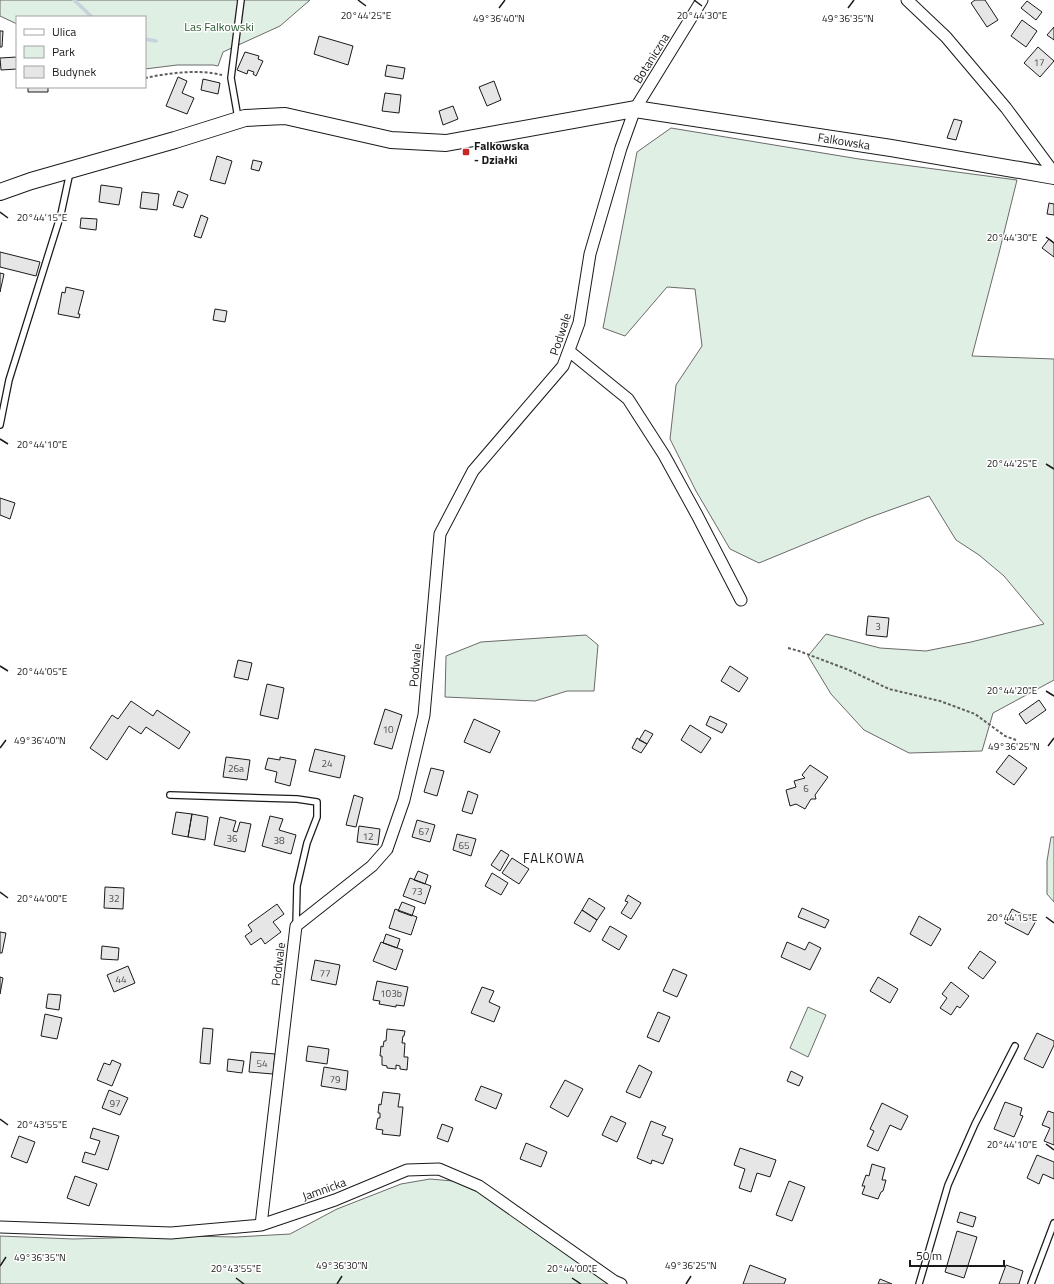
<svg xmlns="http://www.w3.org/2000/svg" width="1054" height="1284" viewBox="0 0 1054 1284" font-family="'Titillium Web',sans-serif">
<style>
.green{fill:#e0efe3;stroke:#6a6a6a}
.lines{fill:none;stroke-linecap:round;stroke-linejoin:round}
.stream{stroke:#c6d2dc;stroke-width:3.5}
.building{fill:#e6e6e6;stroke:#1a1a1a}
.lane-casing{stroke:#1a1a1a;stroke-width:8}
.street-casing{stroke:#1a1a1a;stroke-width:13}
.secondary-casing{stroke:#1a1a1a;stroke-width:18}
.path{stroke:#5f5f5f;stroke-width:2;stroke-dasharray:3 2;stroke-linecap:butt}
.lane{stroke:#fff;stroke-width:5.5}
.street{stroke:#fff;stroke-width:11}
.secondary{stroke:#fff;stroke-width:16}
.ticks{fill:none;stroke:#1a1a1a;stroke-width:1.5}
.poi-dot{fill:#c62828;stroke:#fff;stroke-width:1.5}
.labels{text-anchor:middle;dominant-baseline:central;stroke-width:3;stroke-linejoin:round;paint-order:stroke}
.number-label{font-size:10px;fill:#4d4d4d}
.park-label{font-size:12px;fill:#2b5a34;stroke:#fff}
.street-label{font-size:12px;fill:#1a1a1a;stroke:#fff}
.poi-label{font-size:12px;font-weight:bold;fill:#1a1a1a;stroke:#fff;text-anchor:start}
.neighbourhood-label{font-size:13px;letter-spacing:1px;fill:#1a1a1a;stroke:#fff}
.ticks-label{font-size:10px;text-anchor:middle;fill:#1a1a1a;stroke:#fff;stroke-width:3;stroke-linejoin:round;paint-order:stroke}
</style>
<rect width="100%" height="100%" fill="#fff"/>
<path class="green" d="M0,0H310L280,26L223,52L218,66L213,65H177L145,69V17H17V24L0,16Z
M671,128L859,159L1017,180L999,253L972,356L1054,359V680L993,713L982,751L909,753L864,730L831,694L808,656L826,634L880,648L926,651L971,642L1044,624L1004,576L979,555L956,540L929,496L868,518L759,563L730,549L696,491L670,439L676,385L702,346L695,289L667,287L625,336L603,328L637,152Z
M586,635L598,645L594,691H567L535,701L445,697L446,656L481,642Z
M1051,837H1054V902L1047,894V861Z
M808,1007L826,1015L808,1057L790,1048Z
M430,1179L453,1181L487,1196L614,1284H0V1236L73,1239L183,1236L236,1237L290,1234L337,1209L401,1184Z"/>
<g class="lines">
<path class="stream" d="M74,0L92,17
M145,39L156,41"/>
</g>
<path class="building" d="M975,0H985L998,20L987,27L971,3Z
M1027,1L1042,12L1036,20L1021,8Z
M1022,20L1037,31L1026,47L1011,36Z
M1054,27V40L1047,35Z
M0,31H3L2,47H0Z
M319,36L353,46L348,65L314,54Z
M1038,47L1054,61L1040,77L1024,63Z
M245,52L259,56L258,59L263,61L256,76L253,74L254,72L248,70L247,74L237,70Z
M17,57V69L1,70L0,58Z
M387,65L405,68L403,79L385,76Z
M178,77L187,81L182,93L194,98L187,114L166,106Z
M203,79L220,83L218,94L201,90Z
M494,81L501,100L487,106L479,87Z
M28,87H48V92H28Z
M385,93L401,95L399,113L382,111Z
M453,106L458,119L443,125L439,111Z
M954,119L962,121L956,140L947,138Z
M217,156L232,161L225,184L210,180Z
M253,160L262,162L259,171L251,169Z
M101,185L122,188L119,205L99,202Z
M178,191L188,195L183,208L173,205Z
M142,192L159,194L157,210L140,208Z
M1049,203L1054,204V215L1047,214Z
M201,215L208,218L201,238L194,236Z
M81,218L97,219L96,230L80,228Z
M1049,239L1054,243V257L1042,248Z
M0,252L40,262L36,276L0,267Z
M0,273L4,274L0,292Z
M66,287L84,291L78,314H80L79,318L58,314L62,292L65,293Z
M215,309L227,311L225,322L213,320Z
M0,498L15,503L10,519L0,515Z
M868,616L889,618L887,637L866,635Z
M238,660L252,663L248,680L234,677Z
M730,666L748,678L739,692L721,681Z
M267,684L284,688L278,719L260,715Z
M1039,700L1046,710L1026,724L1019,714Z
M131,701L153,716L157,710L190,732L179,749L146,727L141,734L129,726L107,760L90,748L112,715L118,719Z
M385,709L402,715L392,749L374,744Z
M710,716L727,724L722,733L706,725Z
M474,719L500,731L490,753L464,742Z
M690,725L711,738L701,753L681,740Z
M645,730L653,734L647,744L639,740Z
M637,738L647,744L641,753L632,748Z
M315,749L345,756L340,778L309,771Z
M1009,755L1027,768L1014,785L996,772Z
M226,757L250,760L247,780L223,777Z
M280,757L296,760L290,786L275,782L277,772L265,769L268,758L280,760Z
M810,765L828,777L815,795L816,799H811L805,809L796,804L790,806L786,790L796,787L794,781L805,778L802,775Z
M431,768L444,771L437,796L424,792Z
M468,791L478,795L472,814L462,811Z
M354,795L363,798L356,827L346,825Z
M176,812L192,814L188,837L172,834Z
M192,814L208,817L205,840L188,837Z
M270,816L283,819L279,830L296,835L291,854L262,846Z
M220,817L236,821L233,831L237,832L240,822L251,824L245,852L214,845Z
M417,820L435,825L430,842L412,837Z
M359,826L380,829L378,845L357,842Z
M457,834L476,839L471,856L453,850Z
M501,850L509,855L500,871L491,865Z
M512,858L529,869L519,884L502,873Z
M418,871L428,875L425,884L414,880Z
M492,873L508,883L501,895L485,886Z
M410,878L431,886L425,904L403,896Z
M105,887L124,888L123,909L104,908Z
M628,895L641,903L631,919L621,913L628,902L625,901Z
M589,898L605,908L597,920L582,910Z
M402,902L415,907L412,916L398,911Z
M277,904L284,914L273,922L281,932L265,944L261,938L251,945L245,936L252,931L248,925Z
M802,908L829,920L825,928L798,917Z
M395,909L417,917L411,935L389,928Z
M1012,909L1036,921L1028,935L1005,923Z
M582,910L597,920L590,932L574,923Z
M919,916L941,929L931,946L910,934Z
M610,926L627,936L619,950L602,940Z
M0,932L6,933L2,953H0Z
M386,934L400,939L397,948L383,943Z
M381,942L403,950L396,970L373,961Z
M787,942L805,950L809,942L821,948L810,970L781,957Z
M102,946L119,948L118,960L101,959Z
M980,951L996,962L983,979L968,968Z
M315,960L340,965L336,985L311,980Z
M128,966L135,983L114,992L107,975Z
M673,969L687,975L677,997L663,991Z
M0,977L3,978L0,994Z
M878,977L898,989L890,1003L870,991Z
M377,981L408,987L404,1006L396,1005V1007L379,1004L380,1001L373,1000Z
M951,982L969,996L960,1008L957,1006L951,1015L940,1008L947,998L942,994Z
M482,987L494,991L489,1002L500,1007L494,1022L471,1013Z
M48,994L61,995L59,1010L46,1008Z
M658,1012L670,1017L659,1042L647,1037Z
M45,1014L62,1018L57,1039L41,1036Z
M203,1028L213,1029L210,1064L200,1063Z
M387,1029L405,1031L404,1036H403L402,1043H405L404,1057H408L407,1070L400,1069V1066L396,1065V1069L387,1068V1066L382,1065V1056H380L381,1046L383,1047L384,1041H386Z
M1037,1033L1054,1041V1045L1043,1068L1024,1059Z
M308,1046L329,1049L327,1064L306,1061Z
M251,1052L275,1054L273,1074L249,1072Z
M228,1059L244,1061L242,1073L227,1071Z
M112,1060L121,1064L112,1086L97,1080L104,1063L110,1065Z
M639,1065L652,1072L640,1098L626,1092Z
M324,1067L348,1071L346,1090L321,1086Z
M791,1071L803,1077L799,1086L787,1081Z
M565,1080L583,1089L568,1117L550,1107Z
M481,1086L502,1094L496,1109L475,1100Z
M109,1090L128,1098L120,1115L102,1108Z
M383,1092L400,1094L398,1107H403L400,1136L382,1134L383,1130L376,1129L378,1118H380V1113H378L379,1104L381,1105Z
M1005,1102L1022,1108L1020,1115L1023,1116L1014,1137L994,1129Z
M882,1103L908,1116L901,1130L890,1125L878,1151L867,1146L874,1131L870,1129Z
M1048,1111L1054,1113V1145L1044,1141L1050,1128L1042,1125Z
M611,1116L626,1123L617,1142L602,1135Z
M651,1121L666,1127L662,1135L673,1139L663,1164L652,1160L651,1164L637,1158Z
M442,1124L453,1128L448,1142L437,1138Z
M93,1128L119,1136L108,1170L82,1162L85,1152L95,1155L100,1141L90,1138Z
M19,1136L35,1142L27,1163L11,1157Z
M526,1143L547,1152L541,1167L520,1159Z
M740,1148L776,1160L770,1177L757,1173L751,1192L739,1188L745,1169L734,1165Z
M1037,1155L1054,1162V1179L1043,1174L1039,1184L1027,1178Z
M872,1164L885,1168L882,1180H886L883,1191L881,1192L878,1199L862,1194L865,1186H862L866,1175L869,1176Z
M75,1176L97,1184L89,1206L67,1198Z
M789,1181L805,1187L792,1221L776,1215Z
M960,1212L976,1217L973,1227L957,1222Z
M957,1231L977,1237L964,1278L945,1272Z
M750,1265L786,1279L784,1284H743Z
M1006,1265L1023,1271L1019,1284H999Z
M880,1279L892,1284H878Z"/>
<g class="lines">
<g class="lane-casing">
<path id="lane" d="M238,118L231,78L241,0
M0,425L9,380L61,214L70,172
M170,795L297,799L317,802V817L307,843L297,886L296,926
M919,1284L948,1185L975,1124L1015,1046
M1031,1284L1054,1223"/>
</g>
<g class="street-casing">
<path id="street" d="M907,0L946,37L1006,108L1054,173
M569,351L628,399L664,455L697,515L741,600
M261,1225L296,926L372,866L387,849L404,800L424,715L440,534L473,471L563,366L579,323L590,254L621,148L635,109L702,0
M0,1227L171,1233L261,1225L335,1200L407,1170L439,1169L479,1186L614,1281L621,1284"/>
</g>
<g class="secondary-casing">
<path id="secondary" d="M0,192L31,181L175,140L245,118L285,116L391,140L446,143L635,109L891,148L1054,176"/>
</g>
<path class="path" d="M145,78C169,73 198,69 222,75
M788,648L799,651L849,670L889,689L940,701L975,714L1005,736L1016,740"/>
<use href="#lane" class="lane"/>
<use href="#street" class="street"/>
<use href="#secondary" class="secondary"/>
</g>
<path class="ticks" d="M358,0L366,6M694,0L702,6M499,8L505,0M848,8L854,0M0,212L8,218M1046,237L1054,243M0,439L8,444M1046,464L1054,469M0,666L8,671M1046,691L1054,696M1048,746L1054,738M0,748L6,740M0,892L8,898M1046,917L1054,923M0,1119L8,1125M1046,1144L1054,1150M0,1266L6,1257M236,1278L244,1284M572,1278L581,1284M337,1284L342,1276M686,1284L691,1276"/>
<rect class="poi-dot" x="462" y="148" width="8" height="8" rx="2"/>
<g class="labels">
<g class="number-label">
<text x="1039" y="62">17</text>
<text x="878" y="626">3</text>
<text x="388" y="729">10</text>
<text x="327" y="763">24</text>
<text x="236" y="768">26a</text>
<text x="806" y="788">6</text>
<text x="424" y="831">67</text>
<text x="368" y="836">12</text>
<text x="232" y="838">36</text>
<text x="279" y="840">38</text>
<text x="464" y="845">65</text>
<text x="417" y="891">73</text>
<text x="114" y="898">32</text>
<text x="325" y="973">77</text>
<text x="121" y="979">44</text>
<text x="391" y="993">103b</text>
<text x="262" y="1063">54</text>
<text x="335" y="1079">79</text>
<text x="115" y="1103">97</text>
</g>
<g class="park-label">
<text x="219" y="26">Las Falkowski</text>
</g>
<g class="street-label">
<text transform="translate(651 58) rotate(-58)">Botaniczna</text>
<text transform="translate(844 141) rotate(9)">Falkowska</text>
<text transform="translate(560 334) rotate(-72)">Podwale</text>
<text transform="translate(415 665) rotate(-85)">Podwale</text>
<text transform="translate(278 964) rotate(-83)">Podwale</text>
<text transform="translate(324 1189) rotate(-20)">Jamnicka</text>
</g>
<g class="poi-label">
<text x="474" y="145">Falkowska<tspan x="474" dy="14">- Działki</tspan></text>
</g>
<g class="neighbourhood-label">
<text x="554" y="858">FALKOWA</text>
</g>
</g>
<g class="ticks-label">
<text x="702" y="19">20°44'30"E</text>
<text x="366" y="19">20°44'25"E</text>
<text x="499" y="22">49°36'40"N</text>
<text x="848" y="22">49°36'35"N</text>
<text x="42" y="221">20°44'15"E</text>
<text x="1012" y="241">20°44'30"E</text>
<text x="42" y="448">20°44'10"E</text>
<text x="1012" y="467">20°44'25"E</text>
<text x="42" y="675">20°44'05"E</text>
<text x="1012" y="694">20°44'20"E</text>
<text x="40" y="744">49°36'40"N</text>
<text x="1014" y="750">49°36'25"N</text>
<text x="42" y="902">20°44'00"E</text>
<text x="1012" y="921">20°44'15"E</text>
<text x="42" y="1128">20°43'55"E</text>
<text x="1012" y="1148">20°44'10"E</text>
<text x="40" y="1261">49°36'35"N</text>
<text x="342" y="1269">49°36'30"N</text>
<text x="691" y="1269">49°36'25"N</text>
<text x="236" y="1272">20°43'55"E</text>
<text x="572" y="1272">20°44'00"E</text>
</g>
<rect x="16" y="16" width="130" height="72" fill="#ffffff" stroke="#a3a3a3"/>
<rect x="24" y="29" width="20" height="6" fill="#ffffff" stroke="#a3a3a3"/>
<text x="52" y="36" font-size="12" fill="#1a1a1a">Ulica</text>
<rect x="24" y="46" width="20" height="12" fill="#e0efe3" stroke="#a3a3a3"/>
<text x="52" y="56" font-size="12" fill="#1a1a1a">Park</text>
<rect x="24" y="66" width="20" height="12" fill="#e6e6e6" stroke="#a3a3a3"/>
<text x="52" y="76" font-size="12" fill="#1a1a1a">Budynek</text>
<path d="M910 1260v6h94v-6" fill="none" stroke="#1a1a1a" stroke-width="2"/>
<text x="916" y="1260" font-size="12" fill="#1a1a1a" stroke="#ffffff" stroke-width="3" paint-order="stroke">50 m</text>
</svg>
